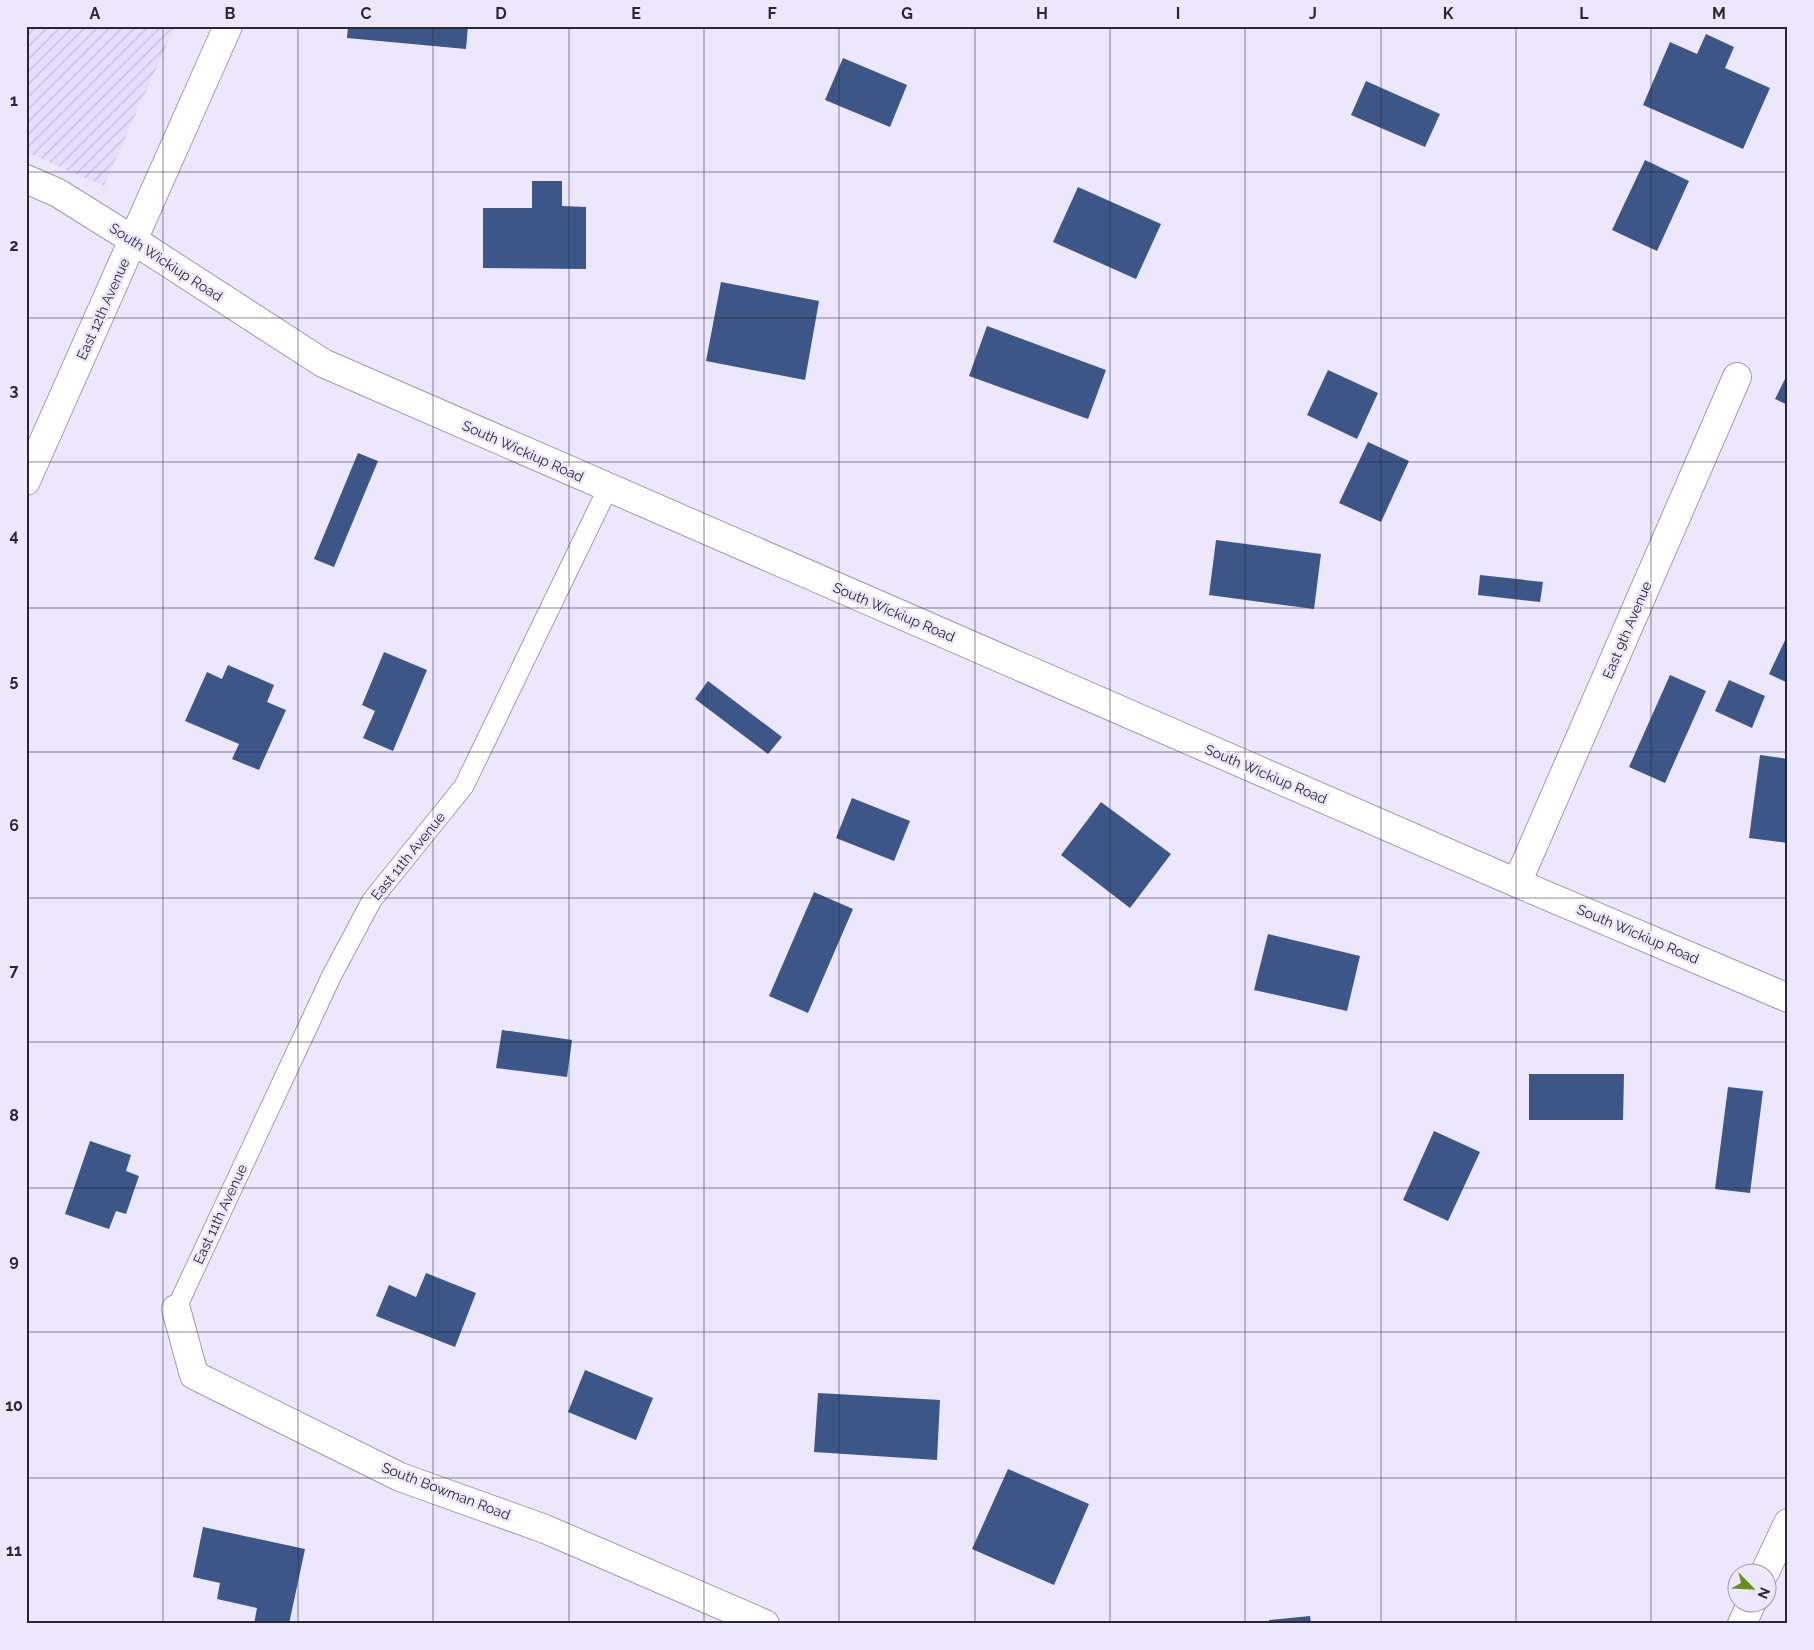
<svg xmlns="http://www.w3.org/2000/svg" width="1814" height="1650" viewBox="0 0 1814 1650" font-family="Raleway,sans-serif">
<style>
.industrial{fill:url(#industrial-furrows)}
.building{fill:#3c5688}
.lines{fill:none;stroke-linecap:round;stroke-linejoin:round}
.lane-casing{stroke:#a19bb3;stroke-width:21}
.street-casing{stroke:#a19bb3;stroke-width:30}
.secondary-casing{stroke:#a19bb3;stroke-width:30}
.lane{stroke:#fff;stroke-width:19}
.street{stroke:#fff;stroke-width:28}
.secondary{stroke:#fff;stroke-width:28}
.grid{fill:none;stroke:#292730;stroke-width:1;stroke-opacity:0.55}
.labels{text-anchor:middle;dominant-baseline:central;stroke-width:5;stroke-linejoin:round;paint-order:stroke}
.street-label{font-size:14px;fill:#292730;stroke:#ece7fb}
.neatline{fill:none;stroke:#292730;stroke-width:2}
.grid-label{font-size:16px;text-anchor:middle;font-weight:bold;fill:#292730}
</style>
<defs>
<pattern id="industrial-furrows" width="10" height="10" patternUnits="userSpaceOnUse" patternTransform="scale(1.25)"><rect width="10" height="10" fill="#e6deff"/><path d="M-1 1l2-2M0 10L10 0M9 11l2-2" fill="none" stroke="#c5bedb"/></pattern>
</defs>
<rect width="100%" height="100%" fill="#ece7fb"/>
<path class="industrial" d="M26,26H175L104,186L26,152Z"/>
<path class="building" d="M348,26H468L466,49L347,38Z
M1706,34L1734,47L1725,68L1770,88L1743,149L1643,105L1670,42L1697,54Z
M843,58L907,85L890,127L825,100Z
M1366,81L1440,114L1425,147L1351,115Z
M1645,160L1689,181L1657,251L1612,230Z
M532,181H562V206L586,207V269L483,268V208H532Z
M1078,187L1161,224L1136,279L1053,242Z
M721,282L819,301L805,380L706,361Z
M987,326L1106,370L1088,419L969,376Z
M1328,370L1378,393L1357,439L1307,415Z
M1788,373V405L1775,399Z
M1368,442L1409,461L1381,522L1339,503Z
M358,453L378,461L334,567L314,559Z
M1216,540L1321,554L1314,609L1209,595Z
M1480,575L1543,582L1540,602L1478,595Z
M1788,634V683L1769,674Z
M384,652L427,670L393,751L363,738L375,711L362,705Z
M228,665L274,685L267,702L286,710L259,770L232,759L239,744L185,721L207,672L222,679Z
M1670,675L1706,691L1665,783L1629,767Z
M1729,680L1765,696L1752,728L1715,711Z
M708,681L782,737L768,754L695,699Z
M1760,755L1788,759V843L1749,838Z
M852,798L910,821L894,861L836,838Z
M1101,802L1171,854L1130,908L1061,855Z
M814,892L853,909L808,1013L769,996Z
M1268,934L1360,956L1347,1011L1254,990Z
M502,1030L572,1040L567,1077L496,1068Z
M1529,1074H1624L1623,1120H1529Z
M1728,1087L1763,1091L1750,1193L1715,1189Z
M1434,1131L1480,1152L1448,1221L1403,1200Z
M90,1141L131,1155L126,1171L139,1176L126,1214L116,1211L109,1229L65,1214Z
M426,1273L476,1293L455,1347L376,1316L389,1285L416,1297Z
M585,1370L653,1398L636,1440L568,1412Z
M818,1393L940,1400L937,1460L814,1452Z
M1008,1469L1089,1504L1054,1585L972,1549Z
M203,1527L305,1549L289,1624H254L257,1608L217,1599L220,1583L193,1577Z
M1310,1616L1311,1624H1270L1269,1620Z"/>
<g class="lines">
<g class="lane-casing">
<path id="lane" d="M176,1309L332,975L372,900L464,786L608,488"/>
</g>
<g class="street-casing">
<path id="street" d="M26,179L58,193L133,240L323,363L1517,883L1788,998
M26,481L228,26
M1517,883L1737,377
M176,1309L194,1375L400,1477L545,1529L765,1624"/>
</g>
<g class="secondary-casing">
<path id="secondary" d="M1765,1572L1788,1523
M1742,1624L1752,1602"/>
</g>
<use href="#lane" class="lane"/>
<use href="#street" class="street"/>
<use href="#secondary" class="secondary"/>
</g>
<path class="grid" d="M163,26V1624M298,26V1624M433,26V1624M569,26V1624M704,26V1624M839,26V1624M975,26V1624M1110,26V1624M1245,26V1624M1381,26V1624M1516,26V1624M1651,26V1624M26,172H1788M26,318H1788M26,462H1788M26,608H1788M26,752H1788M26,898H1788M26,1042H1788M26,1188H1788M26,1332H1788M26,1478H1788"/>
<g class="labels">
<g class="street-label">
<text transform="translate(166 262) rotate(33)">South Wickiup Road</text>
<text transform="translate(103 309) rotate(-66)">East 12th Avenue</text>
<text transform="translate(523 451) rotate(24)">South Wickiup Road</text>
<text transform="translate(894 612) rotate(23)">South Wickiup Road</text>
<text transform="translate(1627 630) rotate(-67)">East 9th Avenue</text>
<text transform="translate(1266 774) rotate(23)">South Wickiup Road</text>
<text transform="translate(408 856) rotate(-51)">East 11th Avenue</text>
<text transform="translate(1638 934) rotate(23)">South Wickiup Road</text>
<text transform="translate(220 1214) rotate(-65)">East 11th Avenue</text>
<text transform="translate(446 1491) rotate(21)">South Bowman Road</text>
</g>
</g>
<rect width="1814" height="1650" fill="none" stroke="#ece7fb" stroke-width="55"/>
<g transform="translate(1752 1588) rotate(114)"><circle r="24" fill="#ece7fb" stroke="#9e9aaa"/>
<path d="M0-4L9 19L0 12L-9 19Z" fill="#659020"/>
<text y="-8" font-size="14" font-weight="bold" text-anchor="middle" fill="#292730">N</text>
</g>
<rect x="28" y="28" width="1758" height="1594" class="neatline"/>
<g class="grid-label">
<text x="95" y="19">A</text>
<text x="230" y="19">B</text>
<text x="366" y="19">C</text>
<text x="501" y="19">D</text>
<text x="636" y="19">E</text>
<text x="772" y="19">F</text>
<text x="907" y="19">G</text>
<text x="1042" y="19">H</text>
<text x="1178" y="19">I</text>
<text x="1313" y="19">J</text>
<text x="1448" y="19">K</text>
<text x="1584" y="19">L</text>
<text x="1719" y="19">M</text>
<text x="14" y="106">1</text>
<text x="14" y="251">2</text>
<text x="14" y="396">3</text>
<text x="14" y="541">4</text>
<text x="14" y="686">5</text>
<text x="14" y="831">6</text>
<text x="14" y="976">7</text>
<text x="14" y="1121">8</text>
<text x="14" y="1266">9</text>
<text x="14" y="1411">10</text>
<text x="14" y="1556">11</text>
</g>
</svg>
